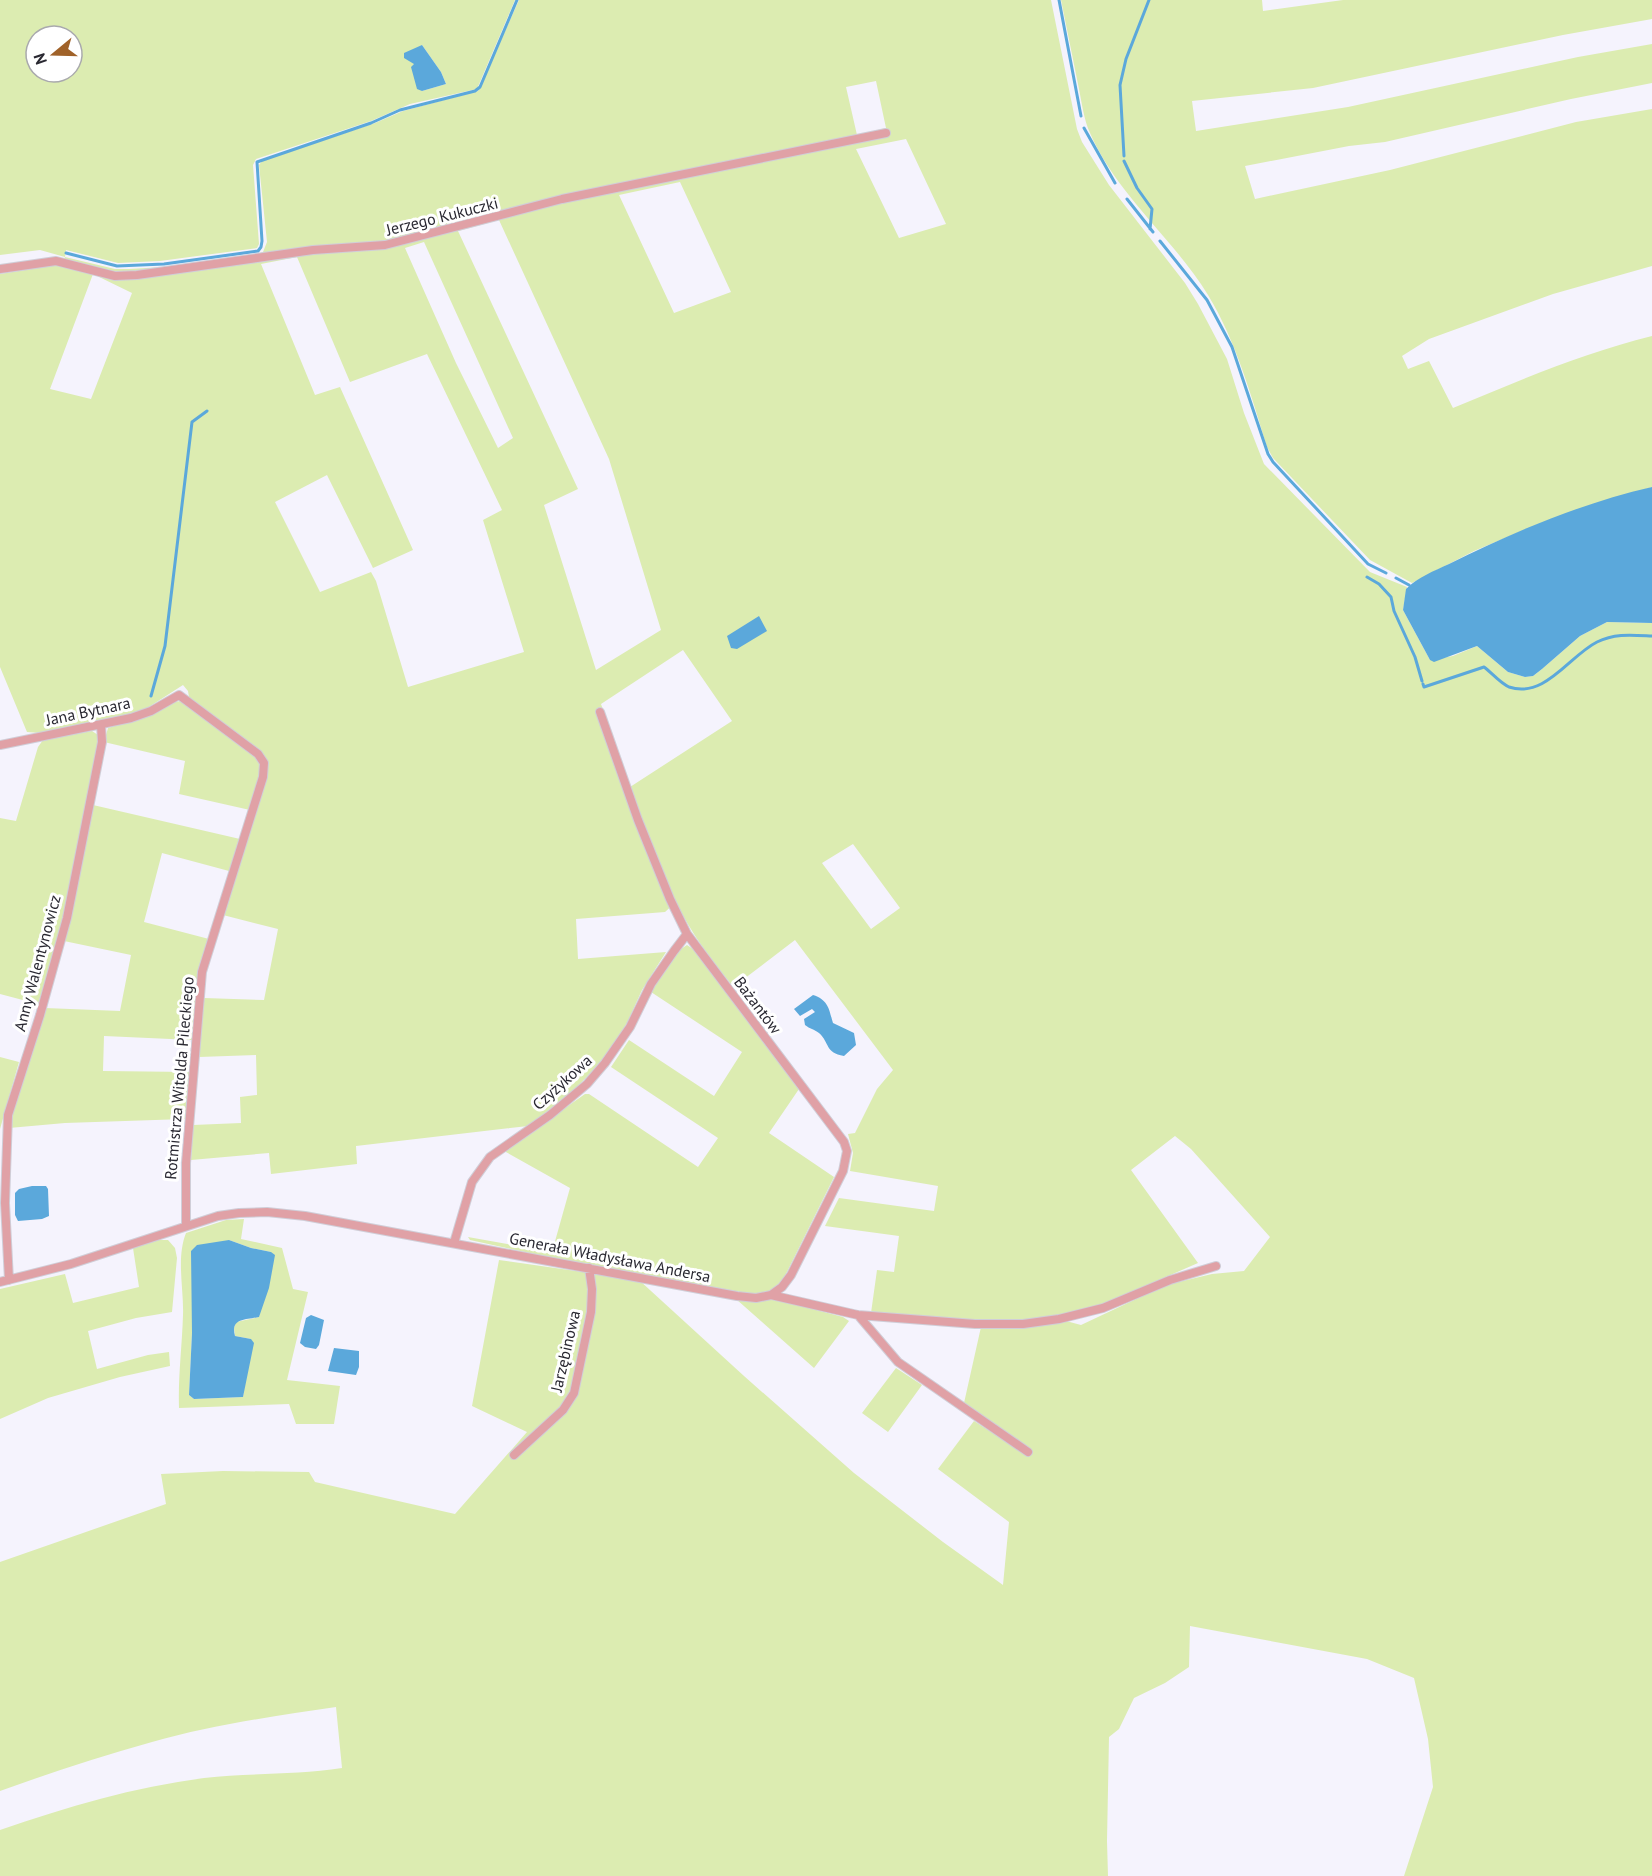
<svg xmlns="http://www.w3.org/2000/svg" width="1652" height="1876" viewBox="0 0 1652 1876" font-family="'PT Sans',sans-serif">
<style>
.green{fill:#dcecb1;fill-rule:evenodd}
.water{fill:#5ba8db}
.lines{fill:none;stroke-linecap:round;stroke-linejoin:round}
.stream{stroke:#5ba8db;stroke-width:3}
.street-casing{stroke:#d0ced8;stroke-width:10}
.street{stroke:#e0a1a6;stroke-width:8}
.labels{text-anchor:middle;dominant-baseline:central;stroke-width:6;stroke-linejoin:round;paint-order:stroke}
.street-label{font-size:16px;fill:#292831;stroke:#fff}
</style>
<rect width="100%" height="100%" fill="#f5f3fd"/>
<path class="green" d="M0,0H515L477,89L410,104L371,121L256,159L253,165L259,244L257,248L160,261L118,263L66,250L65,257L115,269H129L163,267L258,254L263,252L267,242L259,165L262,161L375,123L403,111L478,91L519,0H1051L1077,129L1082,142L1109,185L1185,283L1198,304L1227,359L1244,413L1264,464L1370,572L1407,587L1403,610L1430,660L1453,656L1477,646L1508,672L1525,677L1533,676L1542,669L1580,636L1607,622L1652,623V1876H1404L1433,1787L1428,1739L1414,1678L1367,1659L1190,1626L1189,1667L1165,1683L1134,1698L1119,1729L1109,1737L1107,1841L1108,1876H0V1830C67,1807 134,1787 204,1778C250,1773 297,1775 342,1768L336,1707C275,1716 212,1725 152,1742C101,1756 50,1773 0,1791V1562L166,1504L161,1474L223,1471L309,1472L315,1482L455,1514L527,1432L472,1406L499,1260L639,1280L744,1376L854,1473L943,1542L1003,1585L1009,1522L938,1469L974,1421L1024,1453L964,1403L981,1327L1066,1321L1081,1325L1166,1285L1212,1274L1244,1271L1270,1237L1191,1149L1175,1136L1131,1170L1198,1263L1090,1310L1034,1320L976,1321L871,1313L877,1270L894,1272L899,1236L825,1226L839,1198L934,1211L938,1186L850,1171L853,1153L848,1134L855,1133L877,1089L893,1070L795,940L736,985L731,984C710,958 691,933 676,902L665,912L576,919L578,959L666,952L642,990L627,1023L603,1060L569,1095L528,1126L356,1146L357,1164L271,1174L269,1153L191,1160L193,1125L241,1123L240,1097L257,1095L256,1055L199,1057L204,998L264,1000L278,929L223,915L268,767L189,697L188,691L183,685L141,712L41,733L27,732L0,667V274L62,264L65,257L40,250L0,255ZM36,36H72V72H36ZM422,45L441,72L446,84L422,91C408,68 412,69 422,45ZM876,81L886,128L857,135L846,87ZM906,139L946,224L899,238L856,149ZM680,182L731,292L674,313L619,195ZM499,220L609,459L661,630L596,670L544,505L578,489L458,231ZM424,242L513,438L498,448L456,363L405,248ZM297,257L350,382L427,354L502,510L483,520L524,652L408,687L376,581L371,572L320,592L275,502L327,475L373,568L413,550L340,387L315,395L261,264ZM93,274L132,293L91,399L50,389ZM683,650L732,721L630,787L601,704ZM853,844L900,908L871,929L822,863Z
M1061,0H1262L1263,11L1343,0H1652V19L1563,35L1313,88L1192,101L1196,131L1348,107L1578,57L1652,44V83L1571,99L1385,142L1349,146L1245,166L1255,199L1390,170L1576,122L1652,109V266L1553,294L1429,339L1402,356L1408,369L1429,361L1453,408C1518,381 1583,353 1652,336V487L1541,523L1474,551L1412,583L1370,560L1273,458L1267,447C1251,395 1236,341 1208,295C1173,238 1117,195 1090,133C1084,120 1082,104 1079,89C1073,59 1067,30 1061,0Z
M181,701L257,757L262,770L250,810L179,794L185,761L104,742L108,728L151,715L174,702Z
M92,731L98,735L99,741L62,927L38,1004L0,994V818L16,821L38,747L43,740Z
M93,805L240,839L229,871L162,853L144,922L209,939L193,1040L104,1036L103,1071L190,1072L185,1119L65,1123L9,1128L11,1116L45,1008L120,1011L131,955L64,941Z
M687,945L696,951L799,1089L769,1133L834,1177L781,1284L769,1292L751,1294L557,1259L470,1240L468,1237L552,1252L570,1188L504,1151L585,1094H589L698,1167L718,1138L611,1067L629,1040L714,1096L742,1052L651,992L678,951Z
M0,1057L19,1062L0,1129Z
M244,1219L241,1239L282,1248L293,1289L308,1292L287,1380L340,1386L334,1424H296L289,1404L179,1408C178,1376 182,1347 183,1315C184,1289 176,1258 186,1233L226,1220ZM229,1240L251,1248L271,1252L259,1317L236,1322L234,1328L235,1336L251,1339L243,1397L194,1399L189,1395L192,1333Z
M157,1240H168L175,1248L177,1258L172,1312L136,1318L88,1331L97,1369L148,1355L169,1352L170,1366L120,1377L48,1398L0,1419V1289L65,1274L73,1303L139,1287L133,1248Z
M736,1299H775L843,1317L849,1321L814,1368Z
M896,1368L922,1385L888,1432L862,1413Z"/>
<path class="water" d="M422,45L441,72L446,84L422,91L417,89L411,67L414,64L404,58V53Z
M1652,487V623L1607,622L1580,636L1542,669L1533,676L1525,677L1508,672L1477,646L1434,662L1430,660L1403,610L1406,589C1418,577 1434,571 1449,564C1513,532 1582,503 1652,487Z
M759,616L767,631L737,649L731,648L727,636Z
M813,995C829,1000 829,1010 833,1023L854,1033L856,1045L844,1056C825,1053 830,1043 819,1033C814,1029 810,1029 805,1025L804,1019L815,1012L812,1009L800,1016L794,1009Z
M32,1186H46L48,1189L49,1216L42,1219L18,1221L15,1215V1193L19,1189Z
M229,1240L251,1248L271,1252L275,1255L269,1288L259,1317C246,1320 230,1318 235,1336L251,1339L254,1343L243,1397L194,1399L189,1395L192,1333L191,1251L197,1245Z
M311,1315L324,1320L319,1345L316,1349L305,1347L300,1343L306,1318Z
M334,1348L359,1351V1367L356,1375L328,1371Z"/>
<g class="lines">
<path class="stream" d="M1059,0L1081,116
M1084,128L1115,183
M1124,156L1120,85L1126,59L1149,0
M1124,161L1137,188L1152,209L1150,229
M1127,199L1153,232
M1160,241L1207,300L1232,347L1268,454L1273,462L1368,564L1386,573
M66,253L117,266L164,264L258,251L261,247L262,241L257,162L371,123L400,110L475,91L480,87L517,0
M1367,577L1379,584L1391,597L1394,611L1415,657L1422,681
M1396,578L1409,585
M1423,684L1424,687L1484,667C1492,673 1500,683 1509,687C1545,699 1569,656 1597,642C1615,633 1632,635 1652,636
M151,696L165,646L192,422L207,411"/>
<g class="street-casing">
<path id="street" d="M0,269L56,261L115,276L137,275L313,250L385,245L562,199L886,133
M600,712L638,820L670,899L687,934L844,1142L847,1151L843,1171L791,1275L782,1287L771,1295
M0,745L131,718L151,711L179,695L258,754L264,763L263,777L202,972L186,1163V1225
M454,1243L472,1182L490,1157L550,1115L587,1084L605,1063L630,1027L651,984L674,951L687,934
M9,1280L5,1203L8,1115L40,1015L67,918L102,742L101,725
M0,1282L71,1264L218,1216L239,1213L267,1212L305,1216L737,1296L756,1298L771,1295L858,1315L975,1324H1023L1059,1319L1103,1308L1170,1280L1216,1266
M858,1315L898,1362L1028,1452
M514,1455L563,1410L574,1393L591,1312L592,1289L589,1268"/>
</g>
<use href="#street" class="street"/>
</g>
<g class="labels">
<g class="street-label">
<text transform="translate(442 216) rotate(-14)">Jerzego Kukuczki</text>
<text transform="translate(88 711) rotate(-12)">Jana Bytnara</text>
<text transform="translate(37 963) rotate(-75)">Anny Walentynowicz</text>
<text transform="translate(758 1005) rotate(53)">Bażantów</text>
<text transform="translate(179 1078) rotate(-85)">Rotmistrza Witolda Pileckiego</text>
<text transform="translate(562 1082) rotate(-42)">Czyżykowa</text>
<text transform="translate(610 1257) rotate(11)">Generała Władysława Andersa</text>
<text transform="translate(565 1351) rotate(-77)">Jarzębinowa</text>
</g>
</g>
<g transform="translate(54 54) rotate(251)"><circle r="28" fill="#ffffff" stroke="#a9a9ad" stroke-width="1.5"/>
<path d="M0-4.5L10 22L0 15L-10 22Z" fill="#a06229"/>
<text y="-9" font-size="16" font-weight="bold" text-anchor="middle" fill="#292831">N</text>
</g>
</svg>
